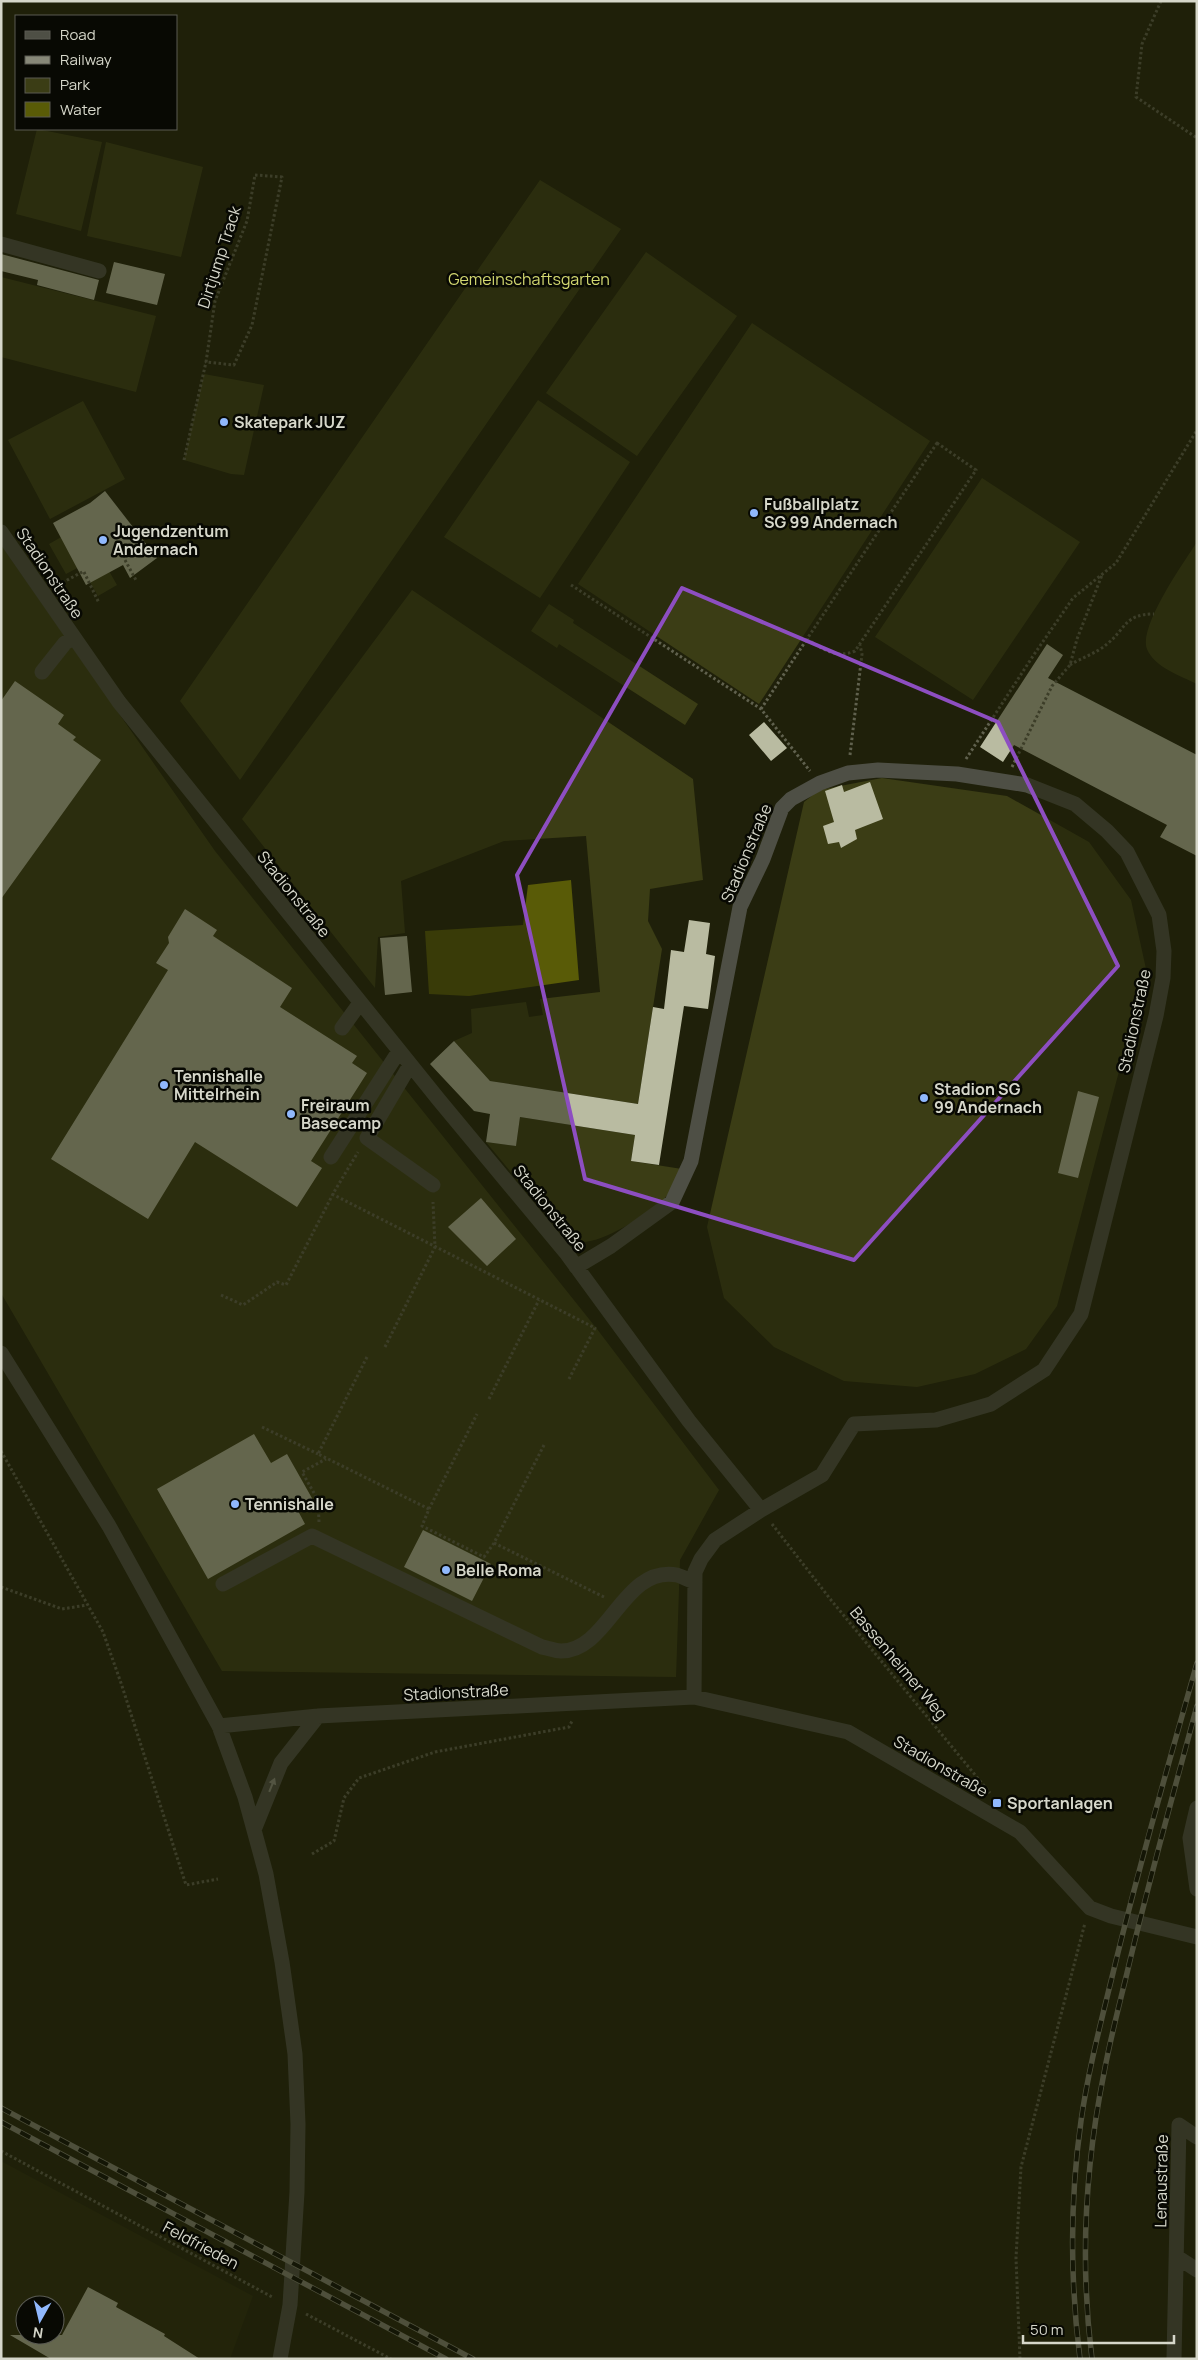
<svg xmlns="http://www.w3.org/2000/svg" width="1198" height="2360" viewBox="0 0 1198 2360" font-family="Manrope,sans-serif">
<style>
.built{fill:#28290c;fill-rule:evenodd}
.green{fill:#3b3d15}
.water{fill:#595b07}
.building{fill:#b9bba1}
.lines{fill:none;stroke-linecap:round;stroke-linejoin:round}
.path{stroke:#60614e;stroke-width:3;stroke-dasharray:2.5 2.5;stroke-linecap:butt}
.minor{stroke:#4e4f45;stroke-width:15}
.rail-casing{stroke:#878878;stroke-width:5.5}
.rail{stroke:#080903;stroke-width:4;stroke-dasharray:11;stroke-linecap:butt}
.oneway{fill:#929388}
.marked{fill:none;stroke:#8d4ec1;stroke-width:4;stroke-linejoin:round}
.poi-dot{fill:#90b8fd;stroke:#080903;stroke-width:2}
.labels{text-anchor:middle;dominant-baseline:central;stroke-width:5;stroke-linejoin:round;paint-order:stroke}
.street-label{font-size:16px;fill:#d6d7ca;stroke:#080903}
.park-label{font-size:16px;fill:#d2d770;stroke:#080903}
.poi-label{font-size:16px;font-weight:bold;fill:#d6d7ca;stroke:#080903;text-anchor:start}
</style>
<rect width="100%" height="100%" fill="#1f200a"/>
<path class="built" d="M1,2161L253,2296L230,2359H1ZM25,2305H55V2335H25Z"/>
<path class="green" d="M37,129L102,142L81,231L16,214Z
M106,142L203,167L181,257L87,236Z
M540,180L621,229L240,780L180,701Z
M646,252L737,316L637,456L546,393Z
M1,277L156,316L136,392L1,357Z
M752,323L930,441L759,704L578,584Z
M204,374L264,385L244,475L231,474L184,460Z
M538,400L630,462L540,598L444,537Z
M83,401L125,479L50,519L8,440Z
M982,478L1080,542L973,700L875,637Z
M65,535L81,566L66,574L49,544Z
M1197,542V684C1181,676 1154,667 1147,649C1138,627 1184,562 1197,542Z
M1,545L215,851L597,1329L719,1490L680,1560L676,1677L222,1671L1,1293Z
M109,571L117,585L98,596L90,582Z
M412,590L693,779L703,880L650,889L648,921L662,949L638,1104L490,1081L454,1041L472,1033L471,1009L526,1002L529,1017L543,1015L540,999L600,992L586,836L504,841L401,881L405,933L378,937L375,988L242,819Z
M549,604L574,620L573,623L698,704L685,725L559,644L557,648L531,631Z
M882,778L1007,796L1089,842L1131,900L1146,969L1057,1306L1026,1349L975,1374L917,1387L844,1381L774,1347L724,1298L707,1227L804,802L819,790Z
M520,1117L635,1135L631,1161L682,1169C676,1178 671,1192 664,1199C647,1215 603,1243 581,1242L525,1189L486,1142L516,1146Z"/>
<path class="water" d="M571,880L579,980L469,996L429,994L425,931L523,925L528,885Z"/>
<path class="building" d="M1,254L99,280L94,300L37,285L38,280L1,271Z
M114,262L165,274L157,305L106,293Z
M105,491L157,558L130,578L123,565L86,585L53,523L90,503Z
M1047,644L1063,655L1048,678L1197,755V856L1160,837L1167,825L1014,745L1003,762L980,747Z
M15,681L64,715L58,724L76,737L73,740L101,760L1,899V701Z
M764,722L787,748L771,761L749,735Z
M870,782L883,819L855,830L857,839L841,848L839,842L828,844L823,826L834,822L825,791L842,785L844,792Z
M185,909L217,930L213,936L292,988L280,1007L357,1056L352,1063L367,1073L311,1161L322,1168L297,1207L195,1142L148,1219L51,1159L168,970L156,963L169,943L168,937Z
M689,920L710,923L706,954L715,956L708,1009L684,1006L659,1165L631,1161L635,1135L520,1117L516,1146L486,1142L490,1114L474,1111L430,1064L454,1041L490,1081L638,1104L653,1007L664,1009L671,950L684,952Z
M407,936L412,992L385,995L380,938Z
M1078,1091L1099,1097L1078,1178L1058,1173Z
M481,1198L516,1239L487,1266L448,1227Z
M254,1434L271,1463L287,1454L313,1500L297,1509L305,1524L208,1579L157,1489Z
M423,1530L491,1564L472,1601L404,1567Z
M88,2287L118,2303L116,2307L165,2334L164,2336L200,2359H51L10,2335H62Z"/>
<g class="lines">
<path class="path" d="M1161,1L1142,44L1136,97L1197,138
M255,175L282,177L252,325L234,365L206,362L215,301L247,221Z
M937,443L976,470L855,651C836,659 823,649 807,639Z
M184,460L206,362
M125,560L137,582
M84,572L99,603
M58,585L84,571
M571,585L761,709L810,771
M1070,665C1081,658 1097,653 1107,644C1126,629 1124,614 1154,614
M761,709L807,639
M850,755L862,654L860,645
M966,759L1033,656L1073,598L1116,563L1197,430
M1012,767L1052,686L1070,665L1077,639L1102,575
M332,1194L595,1328L569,1379
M221,1295L243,1305L277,1282L286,1285L334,1192L358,1152
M385,1347L435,1247L433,1202
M367,1357L318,1454L429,1509L422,1526L484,1557L494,1543L544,1445
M489,1399L539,1300
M262,1427L318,1454
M1,1451L103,1632L121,1683L186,1885L218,1879
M429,1509L477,1414
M319,1522L318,1500L302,1472L326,1459
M772,1524L831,1600L990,1793
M494,1543L604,1597
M1,1587L62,1609L87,1605
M312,1854L334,1841L344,1798L359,1778L435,1752L569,1727L572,1721
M1,2151L274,2298
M306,2314L391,2359
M1020,2359L1016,2258L1021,2167L1085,1923"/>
<path class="minor" d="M1,244L99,271
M1,532L119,702L439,1100L567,1254L689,1421L761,1510
M42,672L65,643L73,638
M342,1028L360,1003
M410,1065L367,1138L433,1185
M331,1157L399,1051
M576,1267L611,1246L672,1202L691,1161L740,907L763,859L782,808L791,799L820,783L848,773L878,770L957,774L1027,785L1075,804L1107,831L1127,852L1159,915L1164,951L1163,978L1156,1016L1081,1314L1044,1370L991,1404L936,1420L854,1424L822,1475L761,1510L715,1540L701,1559L695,1572L694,1697
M1,1353L109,1526L219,1726L245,1797L266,1874L282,1962L295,2054L298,2124L297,2192L290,2305L280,2359
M223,1584L312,1536L542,1647C548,1648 555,1651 561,1651C609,1651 623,1565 677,1575C683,1577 689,1580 695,1582
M219,1726L318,1716L694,1697L848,1732L1020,1832L1090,1908L1111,1916L1197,1937
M1197,1808L1190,1838L1197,1889
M254,1830L281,1763L318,1716
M1177,2257L1197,2270
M1174,2359L1179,2125L1197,2137"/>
<g class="rail-casing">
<path id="rail" d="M1,2108L473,2359
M1,2122L446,2359
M1080,2359C1070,2280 1070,2199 1081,2121C1088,2071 1101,2022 1113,1973C1138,1869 1168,1766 1197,1663
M1092,2359C1080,2264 1085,2167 1104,2073C1110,2040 1119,2006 1127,1973C1148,1884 1173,1795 1197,1706"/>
</g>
<use href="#rail" class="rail"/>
</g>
<defs><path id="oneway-solid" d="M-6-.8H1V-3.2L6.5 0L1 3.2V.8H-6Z" transform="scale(1.25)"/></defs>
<use class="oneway" href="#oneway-solid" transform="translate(272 1785) rotate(-68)"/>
<path d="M0 0H1198V2360H0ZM682,588L998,722L1118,966L854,1260L585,1179L517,875Z" fill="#1f200a" fill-opacity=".55" fill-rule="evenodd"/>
<path class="marked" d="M682,588L998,722L1118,966L854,1260L585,1179L517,875Z"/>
<g class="poi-dot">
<circle cx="224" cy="422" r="5"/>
<circle cx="754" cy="513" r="5"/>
<circle cx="103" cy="540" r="5"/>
<circle cx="164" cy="1085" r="5"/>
<circle cx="924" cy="1098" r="5"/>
<circle cx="291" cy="1114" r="5"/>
<circle cx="235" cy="1504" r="5"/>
<circle cx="446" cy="1570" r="5"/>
<rect x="992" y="1798" width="10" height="10" rx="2.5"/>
</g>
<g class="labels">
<g class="street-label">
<text transform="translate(219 257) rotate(-72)">Dirtjump Track</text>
<text transform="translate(50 573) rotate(56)">Stadionstraße</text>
<text transform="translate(746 853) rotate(-67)">Stadionstraße</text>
<text transform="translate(294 894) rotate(51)">Stadionstraße</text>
<text transform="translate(1134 1021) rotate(-78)">Stadionstraße</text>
<text transform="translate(550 1208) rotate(51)">Stadionstraße</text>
<text transform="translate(899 1663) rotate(50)">Bassenheimer Weg</text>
<text transform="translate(456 1692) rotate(-3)">Stadionstraße</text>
<text transform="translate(941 1766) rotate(30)">Stadionstraße</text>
<text transform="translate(1161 2181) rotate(-89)">Lenaustraße</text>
<text transform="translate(201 2245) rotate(28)">Feldfrieden</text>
</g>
<g class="park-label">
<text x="529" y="279">Gemeinschaftsgarten</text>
</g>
<g class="poi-label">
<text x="234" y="422">Skatepark JUZ</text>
<text x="764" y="504">Fußballplatz<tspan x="764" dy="18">SG 99 Andernach</tspan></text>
<text x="113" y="531">Jugendzentum<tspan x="113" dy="18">Andernach</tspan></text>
<text x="174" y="1076">Tennishalle<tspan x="174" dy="18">Mittelrhein</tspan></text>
<text x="934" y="1089">Stadion SG<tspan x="934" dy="18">99 Andernach</tspan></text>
<text x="301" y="1105">Freiraum<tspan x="301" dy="18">Basecamp</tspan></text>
<text x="245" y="1504">Tennishalle</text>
<text x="456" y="1570">Belle Roma</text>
<text x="1007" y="1803">Sportanlagen</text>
</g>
</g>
<rect width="1198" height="2360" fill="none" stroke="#d6d7ca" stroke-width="5"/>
<rect x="15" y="15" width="162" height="115" fill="#080903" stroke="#5a5b53"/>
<rect x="25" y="31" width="25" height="8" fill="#4e4f45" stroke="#5a5b53"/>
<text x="60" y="40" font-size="15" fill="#d6d7ca">Road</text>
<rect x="25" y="56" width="25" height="8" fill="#878878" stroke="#5a5b53"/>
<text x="60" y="65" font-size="15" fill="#d6d7ca">Railway</text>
<rect x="25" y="78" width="25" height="15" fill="#3b3d15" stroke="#5a5b53"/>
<text x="60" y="90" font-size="15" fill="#d6d7ca">Park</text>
<rect x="25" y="102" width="25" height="15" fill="#595b07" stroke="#5a5b53"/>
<text x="60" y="115" font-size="15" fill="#d6d7ca">Water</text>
<g transform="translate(40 2320) rotate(188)"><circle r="24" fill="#080903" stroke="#5a5b53"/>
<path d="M0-4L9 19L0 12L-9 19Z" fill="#90b8fd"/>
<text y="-8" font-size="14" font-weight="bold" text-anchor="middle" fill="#d6d7ca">N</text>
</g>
<path d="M1023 2335v8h151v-8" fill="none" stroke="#d6d7ca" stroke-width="2.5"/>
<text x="1030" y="2335" font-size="15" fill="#d6d7ca" stroke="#080903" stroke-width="4" paint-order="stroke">50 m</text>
</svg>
